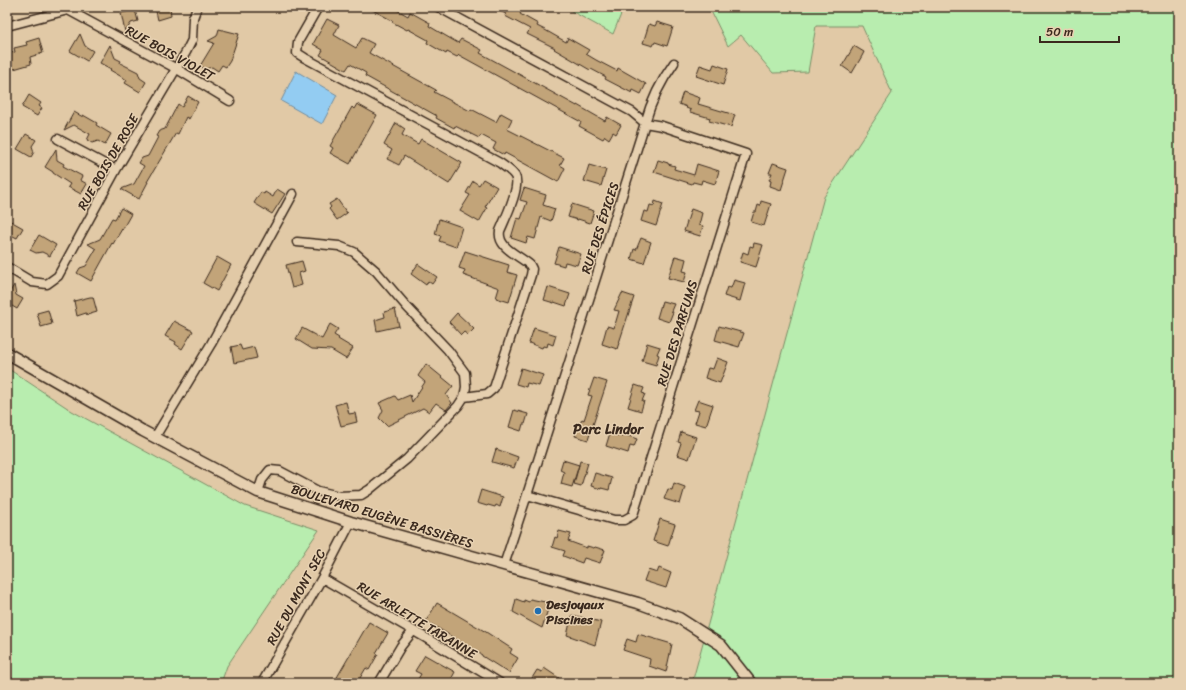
<svg xmlns="http://www.w3.org/2000/svg" width="1186" height="690" viewBox="0 0 1186 690" font-family="Sriracha,sans-serif">
<style>
.green{fill:#b8edaf;stroke:#7a8c66}
.water{fill:#93ccf2;stroke:#708b9d}
.building{fill:#c2a479;stroke:#3b2a1e}
.lines{fill:none;stroke-linecap:round;stroke-linejoin:round}
.minor-casing{stroke:#3b2a1e;stroke-width:11}
.tertiary-casing{stroke:#3b2a1e;stroke-width:13}
.minor{stroke:#e6d0b0;stroke-width:8}
.tertiary{stroke:#e6d0b0;stroke-width:10}
.poi-dot{fill:#1f6fb2;stroke:#e6d0b0;stroke-width:1.5}
.labels{text-anchor:middle;dominant-baseline:central;stroke-width:3;stroke-linejoin:round;paint-order:stroke}
.street-label{font-size:13px;fill:#3b2a1e;stroke:#e6d0b0}
.poi-label{font-size:13px;font-weight:bold;fill:#3b2a1e;stroke:#e6d0b0;text-anchor:start}
.neighbourhood-label{font-size:14px;font-weight:bold;fill:#3b2a1e;stroke:#e6d0b0}
</style>
<rect width="100%" height="100%" fill="#e1c9a6"/>
<filter id="ink" filterUnits="userSpaceOnUse"><feTurbulence type="fractalNoise" baseFrequency=".025" numOctaves="2"/><feDisplacementMap in="SourceGraphic" scale="8" xChannelSelector="R" yChannelSelector="G"/><feConvolveMatrix kernelMatrix="1 2 1 2 8 2 1 2 1" color-interpolation-filters="sRGB"/></filter>
<g filter="url(#ink)">
<path class="green" d="M564,7H624L613,34Z
M709,7H1179V683H692L824,197L892,93L862,26H816L808,72L773,73L741,35L728,46Z
M7,368L72,411L245,506L319,530L227,666L221,683H7Z"/>
<path class="water" d="M296,71L337,95L322,124L281,101Z"/>
<path class="building" d="M155,7H170L171,16L158,20Z
M367,7H392L408,16L410,12L430,23L429,26L439,32L458,43L461,39L482,50L480,53L577,106V105L605,121L607,117L621,125L616,134L613,132L609,139L605,136L603,139L579,126L581,122L459,55L457,57L447,52L446,54L427,43L428,40L408,29L407,30L392,22L393,21Z
M492,7H524L520,14L538,24L537,26L545,30L566,42L568,38L589,50L586,54L596,60L617,71L618,68L646,84L641,94L633,90L632,93L605,79L606,77L591,69L590,70L554,49L555,48L527,34L530,29L505,16L506,14Z
M135,10L138,21L131,23L125,32L121,13Z
M327,19L339,25L334,35L356,48L362,38L374,44L369,53L436,90L434,92L470,111L471,109L496,122L501,113L512,119L507,129L564,158L560,165L565,168L558,182L505,153L504,155L493,149L496,143L481,135L479,138L455,126L454,128L436,118L437,116L365,76L366,73L350,64L346,70L320,55L323,50L313,44Z
M657,22L673,27L667,46L655,42L653,46L643,43L649,24L655,26Z
M219,29L239,34L230,61L226,67L222,65L218,71L212,67L206,69L200,66L214,43L208,41L217,36Z
M80,34L85,46L93,51L87,61L70,51Z
M39,38L43,53L30,57L31,64L7,71V54L15,52L14,48L27,45L26,42Z
M110,45L115,58L121,61L120,63L138,72L140,78L146,82L140,92L125,83L127,80L110,70L111,69L100,63Z
M854,46L864,52L862,56L852,73L842,66Z
M714,64L728,69L723,85L696,76L700,65L712,69Z
M683,92L700,98L698,104L735,115L731,127L709,121L710,118L690,112L691,110L686,108L687,107L679,104Z
M29,95L41,103L39,106L42,108L37,116L22,107Z
M188,96L198,102L189,119L186,117L178,134L176,133L160,160L147,182H148L139,199L121,189L134,184L144,166L139,163L142,158L148,156L158,137L156,136L159,131L165,129L178,104L182,107Z
M357,104L377,115L350,164L330,153L333,148L330,146L352,107L354,109Z
M74,112L83,117V115L97,123L96,125L111,134L105,145L98,141L92,143L87,140L90,134L74,125L64,130Z
M396,123L405,129L402,135L418,144L421,139L462,163L449,184L404,156L399,165L387,159L392,150L384,145Z
M26,134L36,140L32,146L34,152L31,157L17,149Z
M56,149L57,160L64,164L63,166L82,176L80,180L87,184L81,194L68,187L70,184L53,173V172L45,167Z
M658,160L668,163V164L675,166L674,169L694,175L697,164L719,171L715,184L702,180L701,184L693,182L692,184L654,172Z
M773,163L788,168L781,190L770,186L771,181L769,180L772,173H769Z
M589,165L606,170L601,186L584,181Z
M483,179L497,187L485,207L487,208L479,222L460,211L470,195L466,193L473,181L479,185Z
M524,188L546,195L543,205L555,209L551,221L541,217L535,239L528,237L526,243L511,238L517,218L521,219L527,202L520,200Z
M277,189L285,194L272,214L254,203L261,192L264,194L265,192L273,197Z
M337,199L347,213L337,220L329,209L331,207L329,204Z
M655,201L663,204L656,226L641,221L644,211L648,212L650,205L654,206Z
M761,201L771,204L764,226L751,222L754,212H756L758,205L760,206Z
M572,204L594,211L590,223L578,219V220L568,217Z
M121,208L131,214L122,230V229L113,244L112,243L91,281L77,273L80,268L86,266L96,249L88,244L100,239L112,218L115,219Z
M691,209L702,213L699,225L703,226L700,236L684,231Z
M7,219L23,228L17,238L11,235H7Z
M439,219L462,227L456,247L439,241L441,236L435,234Z
M39,235L56,245L50,256L42,252L36,253L30,250Z
M641,238L651,242L644,263L631,259L634,249L636,250Z
M754,243L763,245L756,267L740,262L743,252L748,254L750,246L753,247Z
M559,247L581,254L577,265L565,262L564,266L554,263Z
M465,251L509,265L507,272L517,275L509,302L496,298L499,288L463,275L465,270L459,268Z
M675,256L686,259L683,271L687,272L684,282L668,278Z
M217,257L231,265L217,291L203,283Z
M302,261L305,271L299,273L302,285L292,288L286,265Z
M418,264L437,277L432,284L428,281L426,285L411,274Z
M734,280L745,283L740,301L724,296L727,287L731,288Z
M14,285L16,295L23,299L17,309L7,303V297Z
M548,287L570,294L566,306L554,302V303L544,300Z
M622,293L634,297L617,349L602,344L607,326L614,328L619,311L614,310Z
M90,297H93L97,312L87,315L86,313L77,316L74,301Z
M662,301L674,304L671,311L673,312L669,322L657,318Z
M395,309L399,326L377,331L375,320L385,317L384,312Z
M48,310L52,324L41,327L37,313Z
M457,313L474,329L468,335L464,332L461,335L449,322Z
M174,321L193,331L182,349L175,344L176,342L165,336Z
M330,324L338,329L334,335L339,338L338,339L353,348L346,359L331,350L312,349L296,339L302,328L322,339Z
M719,326L744,333L739,347L715,340Z
M534,328L556,335L553,345L548,343L547,347L543,346L542,348L529,343Z
M647,343L660,347L657,354L659,355L656,365L642,361Z
M240,345L242,350L254,347L257,358L234,363L231,347Z
M717,358L728,362L720,383L705,378L708,368L713,369Z
M426,364L453,386L446,395L452,403L446,410L436,403L429,412L423,408L387,426L379,418L383,410L379,403L395,396L398,400L410,395L412,402L425,382L418,376Z
M521,368L543,375L539,386L527,383L526,387L516,384Z
M594,378L607,382L588,440L575,436L578,426H579L582,419L584,420L592,396L588,395Z
M635,385L644,388L642,393L645,394L642,401H644L641,411L628,407Z
M698,400L713,405L706,426L695,423L699,411L694,410Z
M346,402L349,414L355,413L357,422L341,426L335,405Z
M514,410L528,414L525,424H523L521,431L509,427Z
M681,432L696,437L689,459L677,455L681,443L678,442Z
M610,433L622,437L623,434L637,439L634,447L630,446L628,453L606,446Z
M496,449L518,457L514,468L492,462Z
M563,460L579,465L572,487L561,484L564,472L560,470Z
M580,461L588,463L581,486L574,484Z
M595,473L612,478L609,490L601,488V489L591,486Z
M674,483L685,487L680,504L664,499L668,489L672,490Z
M481,490L503,497L500,507L496,505L495,507L488,505L487,506L477,503Z
M660,519L675,524L668,546L653,541Z
M559,531L571,534L568,541L587,548V546L594,548L595,547L605,550L600,563L584,558L582,563L563,556L565,551L552,547L555,537L557,538Z
M659,568L671,573L666,588L644,581L648,570L657,573Z
M516,599L524,602V600L529,602L530,599L550,603L542,628L513,612Z
M437,603L486,632L512,649L510,653L518,658L509,673L482,656V655L426,621Z
M572,615L601,622L595,645L567,635Z
M369,622L388,633L376,653L378,654L369,670L366,668L357,683H343L336,679Z
M638,634L672,644L666,672L649,666L650,659L623,650L627,639L636,642Z
M425,655L455,672L449,683H424L418,679L421,674L415,671Z
M544,668L559,678L555,683H529L537,670L542,672Z"/>
<g class="lines">
<g class="minor-casing">
<path id="minor" d="M318,7L298,42L297,53L305,58L500,163C505,167 511,170 515,176C521,187 505,219 500,231C497,248 519,255 530,265L532,269L531,275L494,388L487,394L464,397
M438,7L632,112L645,123L527,495L504,565
M7,26L68,10L177,69L230,101
M58,139L116,170
M7,267L32,282L47,284L58,276L116,170L186,52L192,40L193,18L197,7
M155,437L211,344L293,194
M258,492L262,480L270,470L280,471L318,491L339,496L361,495L369,490L407,459L458,406L464,397L466,387L465,373L448,350L407,307L376,271L354,252L339,246L297,242
M527,495L614,520H624L633,515L746,154L662,126L645,123C651,102 661,81 674,63
M322,578L426,638L500,683
M262,683L322,578L351,522
M379,683L401,646L413,631"/>
</g>
<g class="tertiary-casing">
<path id="tertiary" d="M7,353L143,431L258,492L351,522L638,603L679,618L721,645L751,683"/>
</g>
<use href="#minor" class="minor"/>
<use href="#tertiary" class="tertiary"/>
</g>
</g>
<circle class="poi-dot" cx="538" cy="611" r="4"/>
<g class="labels">
<g class="street-label">
<text transform="translate(170 53) rotate(29)">RUE BOIS VIOLET</text>
<text transform="translate(108 162) rotate(-60)">RUE BOIS DE ROSE</text>
<text transform="translate(600 228) rotate(-72)">RUE DES ÉPICES</text>
<text transform="translate(677 333) rotate(-73)">RUE DES PARFUMS</text>
<text transform="translate(382 516) rotate(17)">BOULEVARD EUGÈNE BASSIÈRES</text>
<text transform="translate(296 597) rotate(-61)">RUE DU MONT SEC</text>
<text transform="translate(417 620) rotate(31)">RUE ARLETTE TARANNE</text>
</g>
<g class="poi-label">
<text x="546" y="604">Desjoyaux<tspan x="546" dy="15">Piscines</tspan></text>
</g>
<g class="neighbourhood-label">
<text x="608" y="429">Parc Lindor</text>
</g>
</g>
<rect width="1186" height="690" fill="none" stroke="#e6d0b0" stroke-width="24"/>
<rect x="12" y="12" width="1162" height="666" fill="none" stroke="#3b2a1e" stroke-width="1.5" filter="url(#ink)"/>
<path d="M1040 36v6h79v-6" fill="none" stroke="#3b2a1e" stroke-width="2"/>
<text x="1046" y="36" font-size="12" fill="#3b2a1e" stroke="#e6d0b0" stroke-width="3" paint-order="stroke">50 m</text>
</svg>
